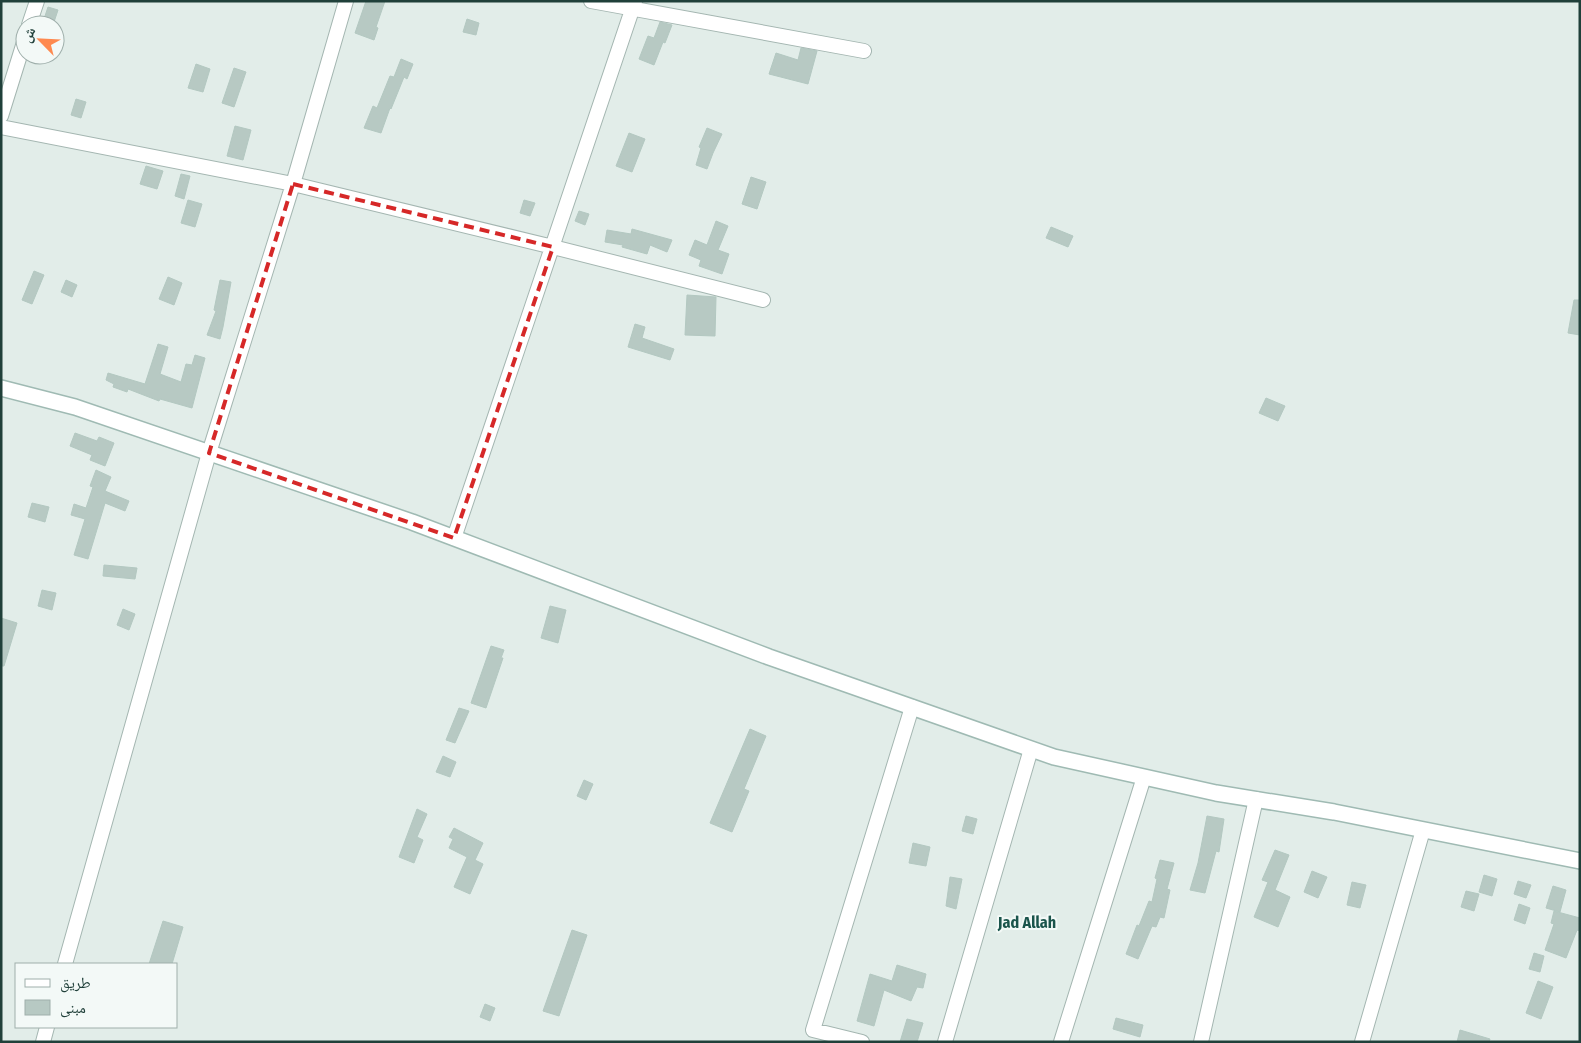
<svg xmlns="http://www.w3.org/2000/svg" width="1581" height="1043" viewBox="0 0 1581 1043" font-family="'Fira Sans Condensed','Noto Naskh Arabic',sans-serif">
<style>
.building{fill:#b7c9c3;stroke:#b3c8c1}
.lines{fill:none;stroke-linecap:round;stroke-linejoin:round}
.street-casing{stroke:#a4b6b1;stroke-width:16}
.secondary-casing{stroke:#9fbab3;stroke-width:18}
.street{stroke:#fff;stroke-width:14}
.secondary{stroke:#fff;stroke-width:15}
.marked{fill:none;stroke:#d62828;stroke-width:4;stroke-dasharray:10 6;stroke-linejoin:round}
.labels{text-anchor:middle;dominant-baseline:central;stroke-width:4;stroke-linejoin:round;paint-order:stroke}
.quarter-label{font-size:16px;font-weight:bold;fill:#1a544b;stroke:#f3f9f7}
</style>
<rect width="100%" height="100%" fill="#e2ede9"/>
<path class="building" d="M366,1H385L376,27L378,28L374,40L355,33Z
M48,7L58,10L53,25H42Z
M467,19L479,23L476,35L463,32Z
M660,22L672,25L665,43L663,42L654,65L639,59L648,36L654,38Z
M801,48L817,51L808,84L769,74L776,53L798,60Z
M401,59L413,64L407,79L404,77L391,109L390,108L381,133L364,128L373,106L377,108L390,76L394,77Z
M196,64L210,69L203,92L188,88Z
M234,68L246,72L234,107L222,103Z
M76,99L86,102L81,118L71,115Z
M235,126L251,130L243,160L227,156Z
M707,128L722,134L713,153L707,169L696,165L701,148L699,147Z
M629,133L645,139L632,172L616,166Z
M146,166L163,171L157,189L140,184Z
M181,174L190,176L184,199L175,196Z
M751,177L766,182L757,209L742,204Z
M188,200L202,204L195,227L181,223Z
M524,200L535,203L530,216L520,213Z
M579,211L589,214L585,225L575,221Z
M716,221L728,226L718,250L729,254L722,274L699,266L701,260L689,255L695,240L707,245Z
M1051,227L1073,236L1068,247L1046,238Z
M632,229L672,240L667,252L650,245L647,254L622,247L623,245L605,242L607,230L631,234Z
M34,271L44,275L32,304L22,300Z
M168,277L182,283L174,305L159,299Z
M66,280L77,285L72,297L61,292Z
M220,280L231,282L223,327L220,339L207,335L216,311L214,310Z
M687,295L716,297L715,336L685,335Z
M1574,300H1580V335L1568,333Z
M635,324L645,327L642,338L674,349L670,360L628,347Z
M158,344L168,347L160,374L181,382L186,364L192,365L195,355L205,358L192,408L160,399L159,401L128,389L127,392L113,387L114,384L106,380L108,373L145,384Z
M1266,398L1285,406L1278,421L1259,413Z
M75,433L97,441L99,437L114,443L105,466L90,460L92,455L70,446Z
M96,470L111,477L105,491L129,501L125,511L105,503L88,559L74,555L85,519L71,515L74,504L86,508L93,487L90,486Z
M32,503L49,507L45,522L28,517Z
M104,565L137,568L135,579L103,576Z
M42,590L56,593L52,610L38,606Z
M550,606L566,610L558,643L541,638Z
M123,609L135,614L129,630L117,625Z
M1,618L17,623L4,666H1Z
M491,646L504,650L501,658H503L486,708L471,703Z
M459,708L469,711L455,743L446,740Z
M750,729L766,736L744,789L749,791L732,832L710,823Z
M443,756L456,762L450,777L436,772Z
M584,780L593,784L586,800L577,796Z
M417,809L427,814L417,837L423,840L414,863L399,857Z
M966,816L977,819L973,834L962,831Z
M1207,816L1224,819L1219,852L1216,851L1205,893L1190,890L1198,863Z
M454,828L483,843L475,860L483,864L470,894L454,887L467,857L449,848L453,839L449,837Z
M913,843L930,847L926,866L909,863Z
M1275,850L1289,855L1275,890L1290,897L1278,927L1254,917L1268,882L1262,880Z
M1160,860L1174,863L1167,889L1170,890L1164,918L1160,917L1156,927L1152,926L1138,959L1126,954L1137,925L1139,926L1149,901L1152,902L1157,879L1155,878Z
M1312,871L1327,877L1318,898L1304,892Z
M1484,875L1497,879L1492,896L1479,892Z
M950,877L962,879L956,909L946,906Z
M1518,881L1531,885L1526,898L1514,894Z
M1352,882L1366,885L1360,908L1347,905Z
M1553,886L1566,890L1560,912L1546,908Z
M1466,891L1479,894L1474,911L1461,907Z
M1519,904L1530,908L1525,924L1514,920Z
M1554,911L1580,918V931L1577,930L1566,958L1545,950L1554,924L1551,923Z
M163,921L183,927L172,964H149Z
M572,930L587,935L559,1016L543,1011Z
M1534,953L1544,956L1540,972L1529,969Z
M897,965L926,974L923,988L917,987L911,1001L884,990L874,1026L857,1021L870,974L892,981Z
M1538,981L1553,987L1541,1019L1526,1013Z
M485,1004L495,1008L490,1021L480,1017Z
M1116,1018L1143,1025L1140,1037L1113,1029Z
M907,1019L923,1023L917,1042H900Z
M1460,1030L1490,1039L1489,1042H1457Z"/>
<g class="lines">
<g class="street-casing">
<path id="street" d="M591,1L864,51
M29,25L37,1
M1,116L25,39
M1,127L293,184L553,247L763,300
M454,538L635,1
M65,964L209,453L293,184L346,1
M43,1042L47,1027
M862,1042L813,1030L912,707
M945,1042L1031,749
M1061,1042L1144,777
M1201,1042L1256,799
M1362,1042L1423,830"/>
</g>
<g class="secondary-casing">
<path id="secondary" d="M1,388L75,407L412,522L769,657L1054,757L1216,793L1334,812L1580,861"/>
</g>
<use href="#street" class="street"/>
<use href="#secondary" class="secondary"/>
</g>
<path class="marked" d="M293,184L553,247L454,538L209,453Z"/>
<g class="labels">
<g class="quarter-label">
<text x="1027" y="922">Jad Allah</text>
</g>
</g>
<rect width="1581" height="1043" fill="none" stroke="#20403a" stroke-width="5"/>
<rect x="15" y="963" width="162" height="65" fill="#f3f9f7" stroke="#9fafab"/>
<rect x="25" y="979" width="25" height="8" fill="#ffffff" stroke="#9fafab"/>
<text x="60" y="988" font-size="15" fill="#20403a">طريق</text>
<rect x="25" y="1000" width="25" height="15" fill="#b7c9c3" stroke="#9fafab"/>
<text x="60" y="1013" font-size="15" fill="#20403a">مبنى</text>
<g transform="translate(40 40) rotate(294)"><circle r="24" fill="#f3f9f7" stroke="#9fafab"/>
<path d="M0-4L9 19L0 12L-9 19Z" fill="#fe894f"/>
<text y="-8" font-size="14" font-weight="bold" text-anchor="middle" fill="#20403a">ش</text>
</g>
</svg>
